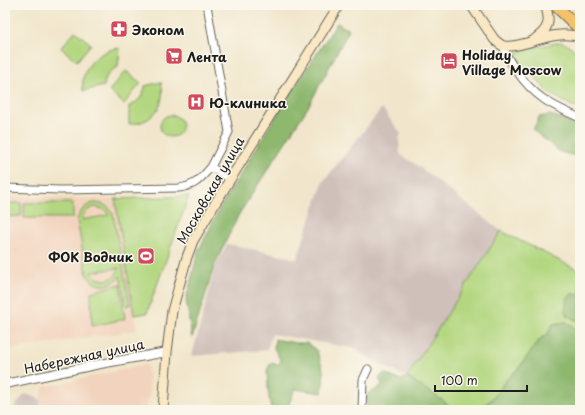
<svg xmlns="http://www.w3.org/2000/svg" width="585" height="415" viewBox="0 0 585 415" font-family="'Playpen Sans',sans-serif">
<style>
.built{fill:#f2d4be}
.industrial{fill:#cfc0ba}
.green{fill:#b3d780;stroke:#687a4e;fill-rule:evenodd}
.forest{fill:#8eb86e;stroke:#556a45}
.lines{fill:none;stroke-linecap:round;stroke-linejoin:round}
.minor-casing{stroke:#676359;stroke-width:9}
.tertiary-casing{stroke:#676359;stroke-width:10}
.secondary-casing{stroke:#676359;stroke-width:11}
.trunk-casing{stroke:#676359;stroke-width:13}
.minor{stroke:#fff;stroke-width:7}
.tertiary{stroke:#fff;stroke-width:8}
.secondary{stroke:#fae7c3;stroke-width:9}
.trunk{stroke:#f3c26a;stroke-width:11}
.labels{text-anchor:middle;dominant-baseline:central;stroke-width:3;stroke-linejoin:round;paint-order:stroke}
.poi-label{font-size:13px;font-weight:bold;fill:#1c1c1c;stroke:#fbf7ec;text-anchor:start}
.street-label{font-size:13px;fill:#1c1c1c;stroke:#fbf7ec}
</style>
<rect width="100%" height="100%" fill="#fbf7ec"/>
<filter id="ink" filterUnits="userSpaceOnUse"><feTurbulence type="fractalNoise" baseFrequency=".025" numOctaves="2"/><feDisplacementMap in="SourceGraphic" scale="8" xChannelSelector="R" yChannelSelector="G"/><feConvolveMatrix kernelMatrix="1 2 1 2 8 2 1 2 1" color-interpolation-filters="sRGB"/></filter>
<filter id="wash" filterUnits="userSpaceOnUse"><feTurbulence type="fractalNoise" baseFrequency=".012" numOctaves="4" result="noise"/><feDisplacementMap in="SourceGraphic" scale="16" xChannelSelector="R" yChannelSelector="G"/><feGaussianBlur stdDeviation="0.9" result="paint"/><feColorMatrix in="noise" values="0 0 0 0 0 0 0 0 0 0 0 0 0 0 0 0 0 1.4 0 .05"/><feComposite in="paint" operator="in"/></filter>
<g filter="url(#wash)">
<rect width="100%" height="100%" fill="#f1e6cb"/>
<path class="built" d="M5,197L115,199L137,330L5,350Z
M147,364L150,391L146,410H41L40,399L44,387Z"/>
<path class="industrial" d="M382,108L401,134L399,138L400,154L421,168L501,231L407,377L383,366L358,352V349L272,334L267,350L192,356L216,265L227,244L297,259L323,182Z
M25,394L40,399L41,410H12Z"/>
<path class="green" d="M75,31L91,44L77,61L61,48Z
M561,42L570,46L580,55V110L550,94L516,57L520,50Z
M117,48L120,49L118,67C109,71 105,77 104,86L83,91C80,69 96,52 117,48Z
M126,71L141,83L124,104L109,91Z
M161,82C167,104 153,124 129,124V106C139,102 144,95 145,86Z
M160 126a11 11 0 1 1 22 0a11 11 0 1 1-22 0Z
M189,196L147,313L134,315L115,199Z
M5,203H21V216L5,217Z
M24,203H73V218H24Z
M94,203C103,203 109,206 113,214L130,305L126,306L120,276C110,288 96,289 87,275L77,220C80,211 85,205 94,203ZM95,207L103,209L109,215L82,220C83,213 88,209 95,207ZM119,268C115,282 99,284 91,272Z
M501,231L580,271V294H572L573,319L580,321V329H576L566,322L553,324L547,335L541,338L518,369L508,378L492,399L477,410H449V407L407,377Z
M120,284L125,319L92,326L91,292Z"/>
<path class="forest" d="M337,23L349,30L308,107L239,214L215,264L192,338L186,300L198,252L221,206L281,108Z
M550,115L580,124V157L560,152L533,130L539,117Z
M572,294H580V321L567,316L565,310L567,298Z
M566,322L576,329H580V410H477L492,399L508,378L518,369L541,338L547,335L553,324Z
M275,339L296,343H307L317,351L324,372L322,393L295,389L290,401L287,410H271L268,390L267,370L271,363L278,365L281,361L274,348Z
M384,373L394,378L401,380L407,377L445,402L450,407L449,410H367V394L377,389L382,385L379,378Z"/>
</g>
<g filter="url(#ink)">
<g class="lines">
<g class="minor-casing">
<path id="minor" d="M207,5L229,132L211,167
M503,46C506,55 510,62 516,70C534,97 551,105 580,118
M5,188L60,190L179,188C197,185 199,180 211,167L230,179
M362,410L363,380L368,369"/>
</g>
<g class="tertiary-casing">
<path id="tertiary" d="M5,384L100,364L167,352"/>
</g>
<g class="secondary-casing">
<path id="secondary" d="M471,5L494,39C497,42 500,45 504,46C511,47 519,45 526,43C543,38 562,31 580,37
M535,39C549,29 551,21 545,5
M163,410L167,352L172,311L187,257L193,241L216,202L339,5"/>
</g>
<g class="trunk-casing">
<path id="trunk" d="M555,5L580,29
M578,5L580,7"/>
</g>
<use href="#minor" class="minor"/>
<use href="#tertiary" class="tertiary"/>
<use href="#secondary" class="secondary"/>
<use href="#trunk" class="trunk"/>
</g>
</g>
<defs>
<g id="pharmacy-square" transform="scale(0.9)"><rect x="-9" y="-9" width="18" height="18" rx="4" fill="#d1495b" stroke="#fbf7ec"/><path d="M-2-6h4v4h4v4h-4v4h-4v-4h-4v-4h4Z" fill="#fff"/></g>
<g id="supermarket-square" transform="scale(0.9)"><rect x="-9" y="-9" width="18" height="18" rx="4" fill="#d1495b" stroke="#fbf7ec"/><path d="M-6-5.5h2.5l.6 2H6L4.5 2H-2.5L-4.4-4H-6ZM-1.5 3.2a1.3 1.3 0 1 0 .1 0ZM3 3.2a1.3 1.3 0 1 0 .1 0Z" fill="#fff"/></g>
<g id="hotel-square" transform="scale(0.9)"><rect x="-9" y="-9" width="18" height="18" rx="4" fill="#d1495b" stroke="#fbf7ec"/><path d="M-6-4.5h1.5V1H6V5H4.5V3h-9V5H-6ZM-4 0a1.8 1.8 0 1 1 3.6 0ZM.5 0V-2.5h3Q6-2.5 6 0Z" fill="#fff"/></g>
<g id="hospital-square" transform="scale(0.9)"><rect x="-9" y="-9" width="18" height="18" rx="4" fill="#d1495b" stroke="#fbf7ec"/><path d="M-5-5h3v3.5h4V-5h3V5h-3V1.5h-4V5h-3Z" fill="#fff"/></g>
<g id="stadium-square" transform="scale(0.9)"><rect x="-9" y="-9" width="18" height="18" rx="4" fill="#d1495b" stroke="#fbf7ec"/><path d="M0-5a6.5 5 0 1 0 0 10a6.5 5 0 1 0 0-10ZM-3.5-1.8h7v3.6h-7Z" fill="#fff"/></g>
</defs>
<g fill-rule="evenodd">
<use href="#pharmacy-square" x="119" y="29"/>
<use href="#supermarket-square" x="174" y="56"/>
<use href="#hotel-square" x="449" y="61"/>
<use href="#hospital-square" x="196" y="102"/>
<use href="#stadium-square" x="146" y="256"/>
</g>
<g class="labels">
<g class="poi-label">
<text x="132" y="29">Эконом</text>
<text x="462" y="54">Holiday<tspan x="462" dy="15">Village Moscow</tspan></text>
<text x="187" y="56">Лента</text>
<text x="209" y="102">Ю-клиника</text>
<text x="133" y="256" text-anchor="end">ФОК Водник</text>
</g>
<g class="street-label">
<text transform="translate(210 190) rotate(-60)">Московская улица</text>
<text transform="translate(84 356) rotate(-12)">Набережная улица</text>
</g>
</g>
<rect width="585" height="415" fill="none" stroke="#fbf7ec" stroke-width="20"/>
<path d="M435 385v6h92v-6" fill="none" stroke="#1c1c1c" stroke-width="2"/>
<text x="441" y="385" font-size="12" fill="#1c1c1c" stroke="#fbf7ec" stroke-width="3" paint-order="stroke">100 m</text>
</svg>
